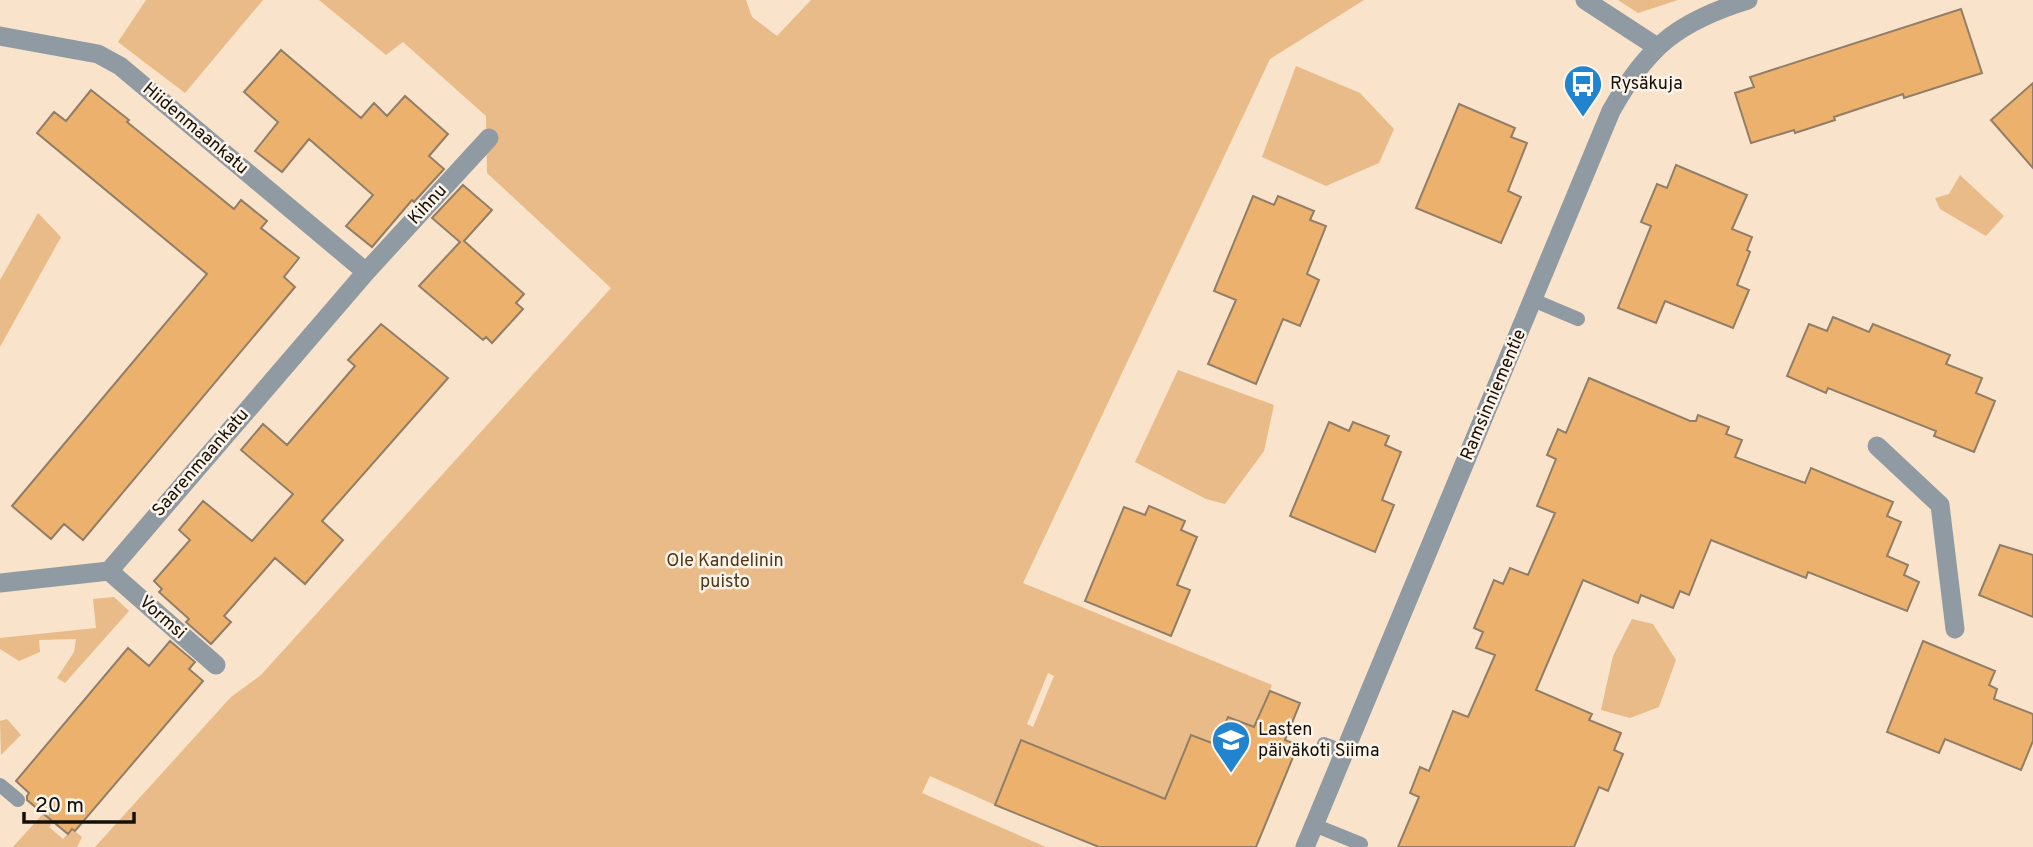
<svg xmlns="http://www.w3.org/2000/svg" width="2033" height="847" viewBox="0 0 2033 847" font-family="Overpass,sans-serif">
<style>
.green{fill:#e8bb88;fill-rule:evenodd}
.building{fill:#ecb26d;stroke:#927e67;stroke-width:2}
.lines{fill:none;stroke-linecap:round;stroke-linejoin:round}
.service{stroke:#909aa3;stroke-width:14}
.pedestrian{stroke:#909aa3;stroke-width:19}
.minor{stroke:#909aa3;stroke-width:19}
.tertiary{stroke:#909aa3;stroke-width:19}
.labels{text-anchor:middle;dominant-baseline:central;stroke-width:5;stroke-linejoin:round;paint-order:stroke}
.poi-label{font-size:18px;fill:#160f07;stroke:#fcf3e9;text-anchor:start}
.street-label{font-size:18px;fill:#160f07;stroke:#fcf3e9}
.park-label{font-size:18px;fill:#4f3719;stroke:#fcf3e9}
</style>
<rect width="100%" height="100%" fill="#f9e3ca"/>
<path class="green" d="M146,0H263L185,93L118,42Z
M319,0H746L752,17L777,36L811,0H1364L1270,59L1023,583L1272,685L1264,706L1268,733L1229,717L1224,729L1220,728L1214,743L1191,735L1165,799L1021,741L995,805L930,776L922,793L1046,847H95L231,697L261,675L611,288L487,173L486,116L403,42L386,55ZM1048,673L1054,676L1033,727L1027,724Z
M1618,0H1678L1638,13Z
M1296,66L1360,93L1394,129L1379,163L1326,186L1262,157Z
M1960,175L2004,216L1986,236L1940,209L1935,198L1949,194Z
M38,213L61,237L0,347V280Z
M1178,370L1274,405L1264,451L1225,504L1206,499L1135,462Z
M114,597L129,611L65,683L57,678L74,652L76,639L39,640L40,652L19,661L0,649V638L96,628L93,599Z
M1632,619L1653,624L1676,660L1659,707L1630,718L1601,710L1613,656Z
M7,719L21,735L1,755L0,721Z
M48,808L53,822L49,827L63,839L72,829L82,837L77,847H13Z"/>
<path class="building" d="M1961,9L1982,73L1904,98L1903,94L1834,117L1835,120L1795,133L1794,130L1751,143L1735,93L1754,87L1750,77Z
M281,50L361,118L374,103L387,116L405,96L448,134L429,156L444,169L414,202L412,200L372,247L346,226L373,195L309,139L282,172L255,151L278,122L244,92Z
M2033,83V168L1991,120Z
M91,90L129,120L127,122L234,209L241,200L267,221L261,228L299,258L284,277L295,287L83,540L64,524L51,539L12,506L207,274L37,133L54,112L66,121Z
M1459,104L1515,128L1511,137L1527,143L1508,191L1521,197L1501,243L1416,208Z
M1676,165L1747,195L1732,229L1752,237L1747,250L1750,252L1737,285L1749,290L1733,328L1665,301L1656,323L1618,308L1651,226L1641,222L1657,184L1667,188Z
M463,185L492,210L464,241L524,294L516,303L523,309L492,343L486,337L483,340L419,286L460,242L432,218Z
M1253,196L1274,205L1278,196L1314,211L1310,220L1326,226L1307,274L1319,280L1300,326L1283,319L1256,384L1208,364L1236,300L1214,291Z
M1833,317L1869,332L1873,324L1950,355L1946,364L1982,378L1976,393L1995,401L1974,452L1934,436L1936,431L1828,388L1826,393L1787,376L1809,324L1827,331Z
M381,324L448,378L322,521L343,540L305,584L275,558L224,616L231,622L211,644L186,622L189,619L159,592L162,589L154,581L190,540L179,530L203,501L252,541L293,494L241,450L263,424L287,445L355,366L348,360Z
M1589,378L1690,421H1696L1698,415L1729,427L1726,434L1742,440L1735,457L1805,483L1811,468L1893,502L1887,516L1901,522L1887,556L1908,565L1904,575L1919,582L1907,611L1808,572L1806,578L1711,540L1689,595L1680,591L1673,608L1641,595L1638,603L1583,580L1536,690L1592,714L1589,720L1621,733L1614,750L1623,754L1608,791L1599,787L1574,847H1398L1419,797L1410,793L1420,767L1429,771L1453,711L1468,717L1495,655L1476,648L1483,632L1474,628L1494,580L1503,584L1510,568L1528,575L1555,513L1537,506L1556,459L1547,455L1558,429L1566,433Z
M1329,422L1349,431L1353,422L1389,436L1385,445L1401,452L1382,500L1394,505L1375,552L1290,516Z
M1149,506L1185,521L1181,530L1197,537L1177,585L1190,590L1171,636L1085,601L1124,507L1145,515Z
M2000,545L2033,555V617L1979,595Z
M170,641L195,662L189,669L203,681L75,831L72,829L68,834L27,800V796L29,793L16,781L128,648L149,666Z
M1923,641L1995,671L1989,685L1997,689L1994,699L2033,714V741L2021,770L1945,739L1939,753L1887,732Z
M1270,691L1300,703L1285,740L1298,745L1256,847H1099L995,805L1021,740L1165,799L1191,735L1217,745L1228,717L1254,727Z"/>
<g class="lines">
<path class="service" d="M1533,300L1578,319
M1324,744L1345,752
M0,785L18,800
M1314,825L1361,844"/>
<path class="pedestrian" d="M1877,446L1940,505L1955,629
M109,571L216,665"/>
<path class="minor" d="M1585,0L1657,47
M0,36L98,54L120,66L366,272
M0,583L109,571L366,272L489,138"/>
<path class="tertiary" d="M1305,847L1611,111C1647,47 1677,22 1748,0"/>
</g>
<defs>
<g id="bus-pin" transform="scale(2.0125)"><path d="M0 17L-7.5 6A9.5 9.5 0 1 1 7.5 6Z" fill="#2184cf" stroke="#fcf3e9"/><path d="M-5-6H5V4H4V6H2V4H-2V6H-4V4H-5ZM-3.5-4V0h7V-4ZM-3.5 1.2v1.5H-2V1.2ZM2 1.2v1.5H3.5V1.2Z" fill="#fff"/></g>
<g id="school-pin" transform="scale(2.0125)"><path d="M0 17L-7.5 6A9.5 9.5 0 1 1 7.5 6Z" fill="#2184cf" stroke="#fcf3e9"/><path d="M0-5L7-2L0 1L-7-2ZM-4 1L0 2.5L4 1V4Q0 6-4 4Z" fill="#fff"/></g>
</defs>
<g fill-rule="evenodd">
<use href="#bus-pin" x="1583" y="84"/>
<use href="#school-pin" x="1231" y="740"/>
</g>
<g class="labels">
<g class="poi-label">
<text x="1610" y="84">Rysäkuja</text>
<text x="1258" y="730">Lasten<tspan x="1258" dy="21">päiväkoti Siima</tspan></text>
</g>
<g class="street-label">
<text transform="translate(195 129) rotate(40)">Hiidenmaankatu</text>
<text transform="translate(428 205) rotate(-47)">Kihnu</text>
<text transform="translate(1494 395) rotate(-67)">Ramsinniementie</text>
<text transform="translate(201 463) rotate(-49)">Saarenmaankatu</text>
<text transform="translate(162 618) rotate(41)">Vormsi</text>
</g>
<g class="park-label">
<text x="725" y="561">Ole Kandelinin<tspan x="725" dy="21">puisto</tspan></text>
</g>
</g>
<path d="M24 812v10h110v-10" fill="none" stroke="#160f07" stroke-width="3.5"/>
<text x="35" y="812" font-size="21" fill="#160f07" stroke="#fcf3e9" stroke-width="5" paint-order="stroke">20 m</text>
</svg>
